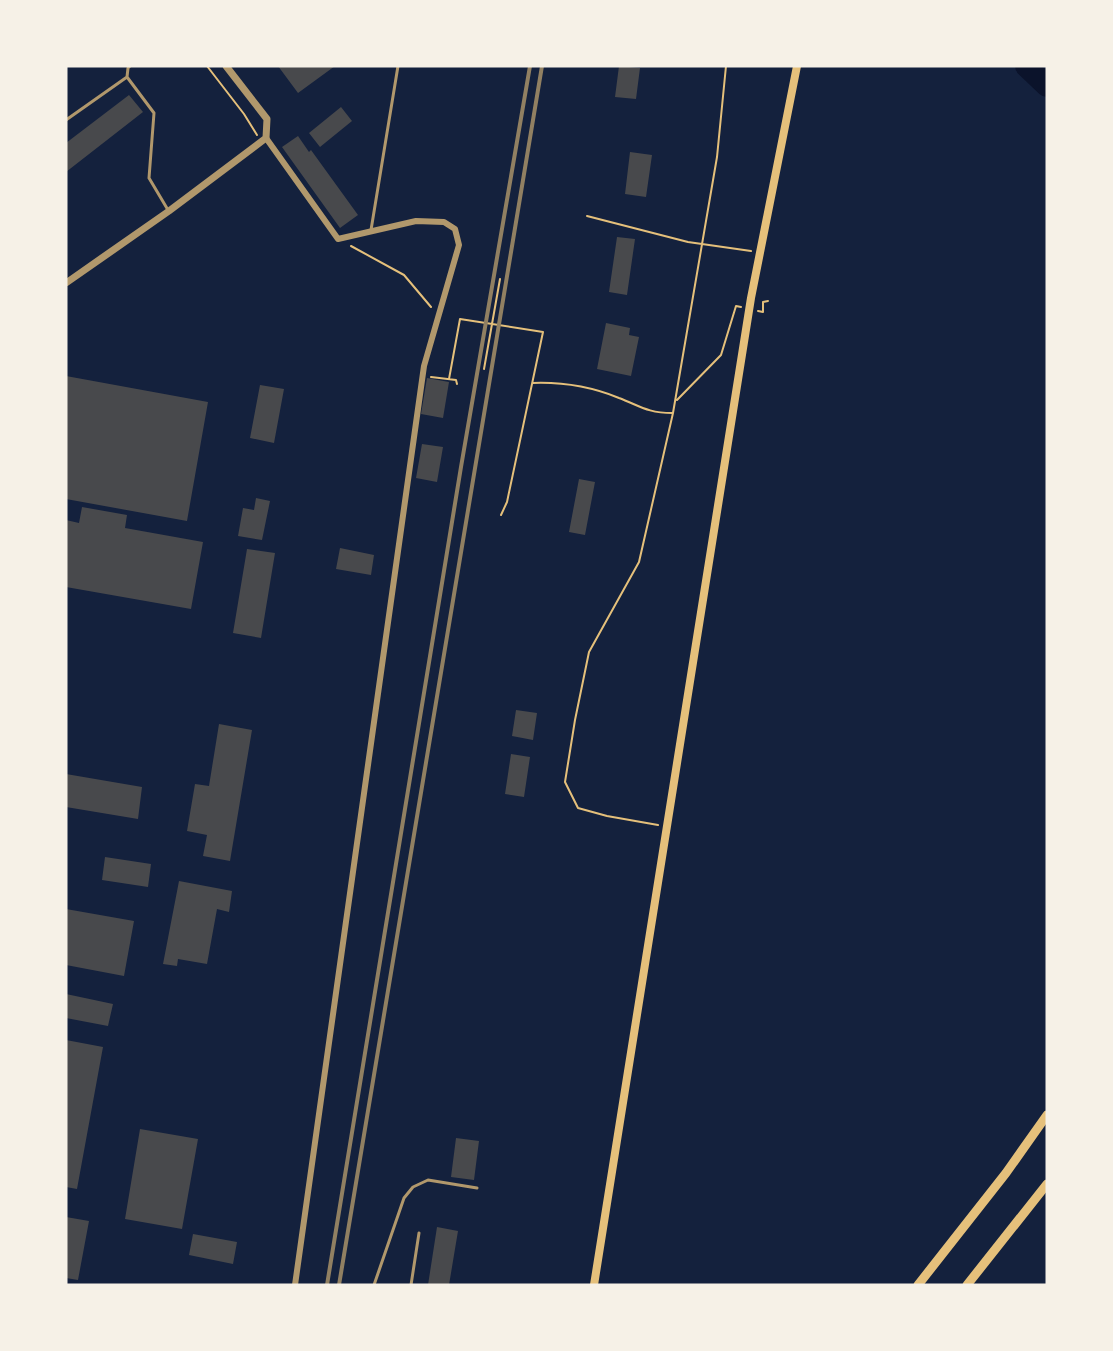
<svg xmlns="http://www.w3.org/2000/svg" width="1113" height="1351" viewBox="0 0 1113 1351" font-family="'Source Serif 4',serif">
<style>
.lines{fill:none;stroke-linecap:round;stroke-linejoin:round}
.river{stroke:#0b132b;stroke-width:22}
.building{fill:#48494c}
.path{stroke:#e5c07b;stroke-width:2}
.service{stroke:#b1986c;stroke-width:3}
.minor{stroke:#b1986c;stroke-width:6}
.tertiary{stroke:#b1986c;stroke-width:7}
.secondary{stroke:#e5c07b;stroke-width:8}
.trunk{stroke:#e5c07b;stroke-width:9}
.rail{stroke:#918062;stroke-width:4}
</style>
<rect width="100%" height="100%" fill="#14213d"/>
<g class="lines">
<path class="river" d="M1026,66L1047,86"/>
</g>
<path class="building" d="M278,66H335L298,93Z
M619,66L640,68L636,99L615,97Z
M129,95L143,112L66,172V143Z
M341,107L352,121L320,147L309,133Z
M298,136L309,152L311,150L358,215L340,228L282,147Z
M630,152L652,155L646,197L625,194Z
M617,237L635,239L627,295L609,292Z
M606,323L630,328L629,335L639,337L631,376L597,369Z
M66,376L208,402L187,521L66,499Z
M427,378L449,382L443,418L421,414Z
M260,385L284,389L274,443L250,438Z
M422,444L443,447L437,482L416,478Z
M579,479L595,482L585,535L569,532Z
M256,498L270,501L262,540L238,536L243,508L254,510Z
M82,507L127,515L125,528L203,542L191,609L66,587V520L79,523Z
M340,548L374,555L371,575L336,569Z
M247,549L275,553L261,638L233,633Z
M516,710L537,713L533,740L512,736Z
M219,724L252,730L230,861L203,856L207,835L187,831L195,784L209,786Z
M511,754L530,757L524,797L505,794Z
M66,774L142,787L138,819L66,807Z
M105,857L151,864L148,887L102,880Z
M179,881L232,891L229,912L217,909L207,964L178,959L177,966L163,964Z
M66,909L134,921L124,976L66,965Z
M66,994L113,1004L108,1026L66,1018Z
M66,1040L103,1047L77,1189L66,1187Z
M140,1129L198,1139L182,1229L125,1219Z
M456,1138L479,1141L474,1180L451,1177Z
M66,1217L89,1221L78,1280L66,1278Z
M437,1227L458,1231L449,1285H428Z
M193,1234L237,1242L233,1264L189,1255Z"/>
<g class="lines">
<path class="path" d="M207,66L244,114L257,135
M587,216L688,242L751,251
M351,246L404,275L431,307
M758,311L763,312V302L768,301
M484,369L500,279
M431,377L456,380L457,384
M449,379L460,319L543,332L507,502L501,515
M533,383C562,382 592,387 619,398C640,406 648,413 672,413
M677,400L721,355L736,306L741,307
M658,825L607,816L578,808L565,782L575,720L589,652L639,562L673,413L717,157L726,66"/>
<path class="service" d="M127,77L128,68L130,66
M66,120L127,77L154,113L149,178L168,210
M371,230L398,66
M374,1285L404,1198L413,1187L428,1180L477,1188
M411,1285L419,1233"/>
<path class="minor" d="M266,138L338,239L416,221L444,222L455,229L459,245L424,366L295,1285"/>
<path class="tertiary" d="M66,283L169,211L266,138L267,119L226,66"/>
<path class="secondary" d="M594,1285L751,298L797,66"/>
<path class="trunk" d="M918,1285L1006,1173L1047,1115
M967,1285L1047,1184"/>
<path class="rail" d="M327,1285L461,467L530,66
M339,1285L542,66"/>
</g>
<rect width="1113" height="1351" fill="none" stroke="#f6f1e7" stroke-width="135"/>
</svg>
